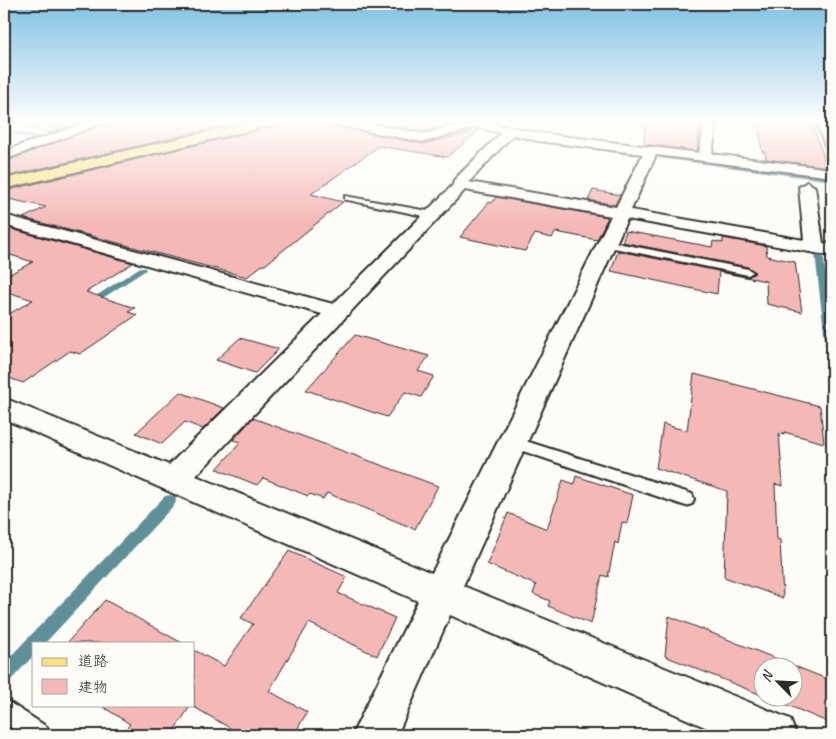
<svg xmlns="http://www.w3.org/2000/svg" width="836" height="739" viewBox="0 0 836 739" font-family="Caveat,'Klee One',sans-serif">
<style>
.green{fill:#c2e9a4;stroke:#768a68}
.lines{fill:none;stroke-linecap:round;stroke-linejoin:round}
.stream{fill:#609097;fill-rule:evenodd}
.building{fill:#f4b8b6;stroke:#2b2b2b}
.service-casing{stroke:#2b2b2b;stroke-width:4}
.minor-casing{stroke:#2b2b2b;stroke-width:4}
.primary-casing{stroke:#2b2b2b;stroke-width:3}
.service{fill:#fdfcf7;fill-rule:evenodd}
.minor{fill:#fdfcf7;fill-rule:evenodd}
.primary{fill:#fbe180;fill-rule:evenodd}
</style>
<rect width="100%" height="100%" fill="#fdfcf7"/>
<filter id="ink" filterUnits="userSpaceOnUse"><feTurbulence type="fractalNoise" baseFrequency=".02" numOctaves="2"/><feDisplacementMap in="SourceGraphic" scale="10" xChannelSelector="R" yChannelSelector="G"/><feConvolveMatrix kernelMatrix="1 2 1 2 8 2 1 2 1" color-interpolation-filters="sRGB"/></filter>
<g filter="url(#ink)">
<path class="green" d="M39,121H92L57,134L20,127Z"/>
<g class="lines">
<path class="stream" d="M702,121H706L705,126L685,123L687,122L701,123Z
M727,121H742L772,126L770,127Z
M814,121H818L832,156V165L829,163Z
M4,130L43,137L46,139L43,141L4,132Z
M518,135L632,151L635,153L632,155L516,138Z
M661,155L832,177V181L659,158L658,157Z
M816,251H819L823,253L832,324V361L827,358L815,253Z
M139,268H145L146,270L92,305H86L85,303Z
M170,495L175,496L176,500L175,504L45,643H34V655L10,681L4,683V663L165,496Z"/>
</g>
<path class="building" d="M57,121H85L57,131Z
M111,121H245L4,177V162Z
M280,121H328L336,127L423,144L480,130L447,157L379,146L311,194L343,202L265,265H262L247,277L23,218L46,207L4,198V191L272,127Z
M367,121H457L458,123L423,132Z
M645,121H701L697,151L644,144Z
M758,121L812,123L827,167L766,159L765,152H762Z
M593,190L620,195L615,205L588,200Z
M496,197L608,217L597,240L556,232L552,238L535,234L525,251L460,237L489,202L492,203Z
M4,227L133,263L86,292L135,308L128,312L137,315L80,354L70,351L23,383L4,376V317L33,300L4,291V277L33,262L4,253Z
M626,231L712,247L713,241L723,243V238L766,246L767,256L795,262L802,312L767,304L766,281L719,272L717,294L611,271L618,251L748,277L755,273L748,267L622,242Z
M355,335L429,356L418,371L434,376L421,397L405,392L387,417L306,390Z
M240,338L279,349L255,373L216,360Z
M694,374L820,406L824,443L784,432V435L779,433L783,486L775,484L777,539L780,540L783,598L724,577L727,491L656,468L663,424L687,431Z
M180,392L224,408L203,429L185,422L162,444L136,433Z
M253,418L438,486L415,529L327,493L323,499L310,494L308,496L263,478L257,485L217,469L241,442L233,440Z
M576,476L633,495L627,524L622,522L618,544L615,542L608,577L602,575L591,624L548,606L550,601L533,594L536,585L487,564L508,513L547,529L563,480L574,484Z
M289,551L347,577L338,593L395,618L377,656L309,623L269,691L307,712L294,735H242L194,707V650L224,666L253,624L241,618Z
M105,600L182,643H67Z
M669,616L832,681V724L766,696H794V666H764V696L665,656Z
M100,705H191L171,735H122L130,724Z"/>
<g class="lines">
<g class="service-casing">
<path id="service" d="M345,196L433,212L437,215L433,218L348,200H345Z
M607,241L748,269L753,272L748,275L604,246V242Z
M513,437L686,492L692,494L694,499L692,504L686,506L508,446L506,442L508,438Z
M4,699L47,727L50,735H21L4,723Z"/>
</g>
<g class="minor-casing">
<path id="minor" d="M91,121H109L4,160V151Z
M330,121H356L423,134L462,124L459,121H482L538,133L699,153L705,121H717L712,154L832,169V177L656,155L631,210L804,240L799,187L807,182L815,187L823,243L832,244V256L627,219L463,586L790,719L796,735H723L450,615L397,735H352L418,601L4,419V398L169,465L322,314L4,225V215L333,304L453,185L454,180L501,133L477,127L423,142L336,125ZM513,135L538,141L643,154L616,207L469,182ZM465,190L611,216L432,573L196,476Z
M816,121H828L832,131V149L825,145Z"/>
</g>
<g class="primary-casing">
<path id="primary" d="M254,121H278L272,125L4,189V179Z"/>
</g>
<use href="#service" class="service"/>
<use href="#minor" class="minor"/>
<use href="#primary" class="primary"/>
</g>
</g>
<linearGradient id="sky" x2="0" y2="1"><stop stop-color="#80c1e4"/><stop offset="0.54" stop-color="#fefefb"/><stop offset="1" stop-color="#fefefb" stop-opacity="0"/></linearGradient>
<rect width="836" height="225" fill="url(#sky)"/>
<rect width="836" height="739" fill="none" stroke="#fdfcf7" stroke-width="20"/>
<rect x="10" y="10" width="816" height="719" fill="none" stroke="#2b2b2b" stroke-width="2" filter="url(#ink)"/>
<rect x="32" y="642" width="162" height="65" fill="#fdfcf7" stroke="#a9a8a5"/>
<rect x="42" y="658" width="25" height="8" fill="#fbe180" stroke="#a9a8a5"/>
<text x="78" y="666" font-size="15" fill="#2b2b2b">道路</text>
<rect x="42" y="679" width="25" height="15" fill="#f4b8b6" stroke="#a9a8a5"/>
<text x="78" y="692" font-size="15" fill="#2b2b2b">建物</text>
<g transform="translate(778 682) rotate(294)"><circle r="24" fill="#fdfcf7" stroke="#a9a8a5"/>
<path d="M0-4L9 19L0 12L-9 19Z" fill="#2b2b2b"/>
<text y="-8" font-size="14" font-weight="bold" text-anchor="middle" fill="#2b2b2b">N</text>
</g>
</svg>
